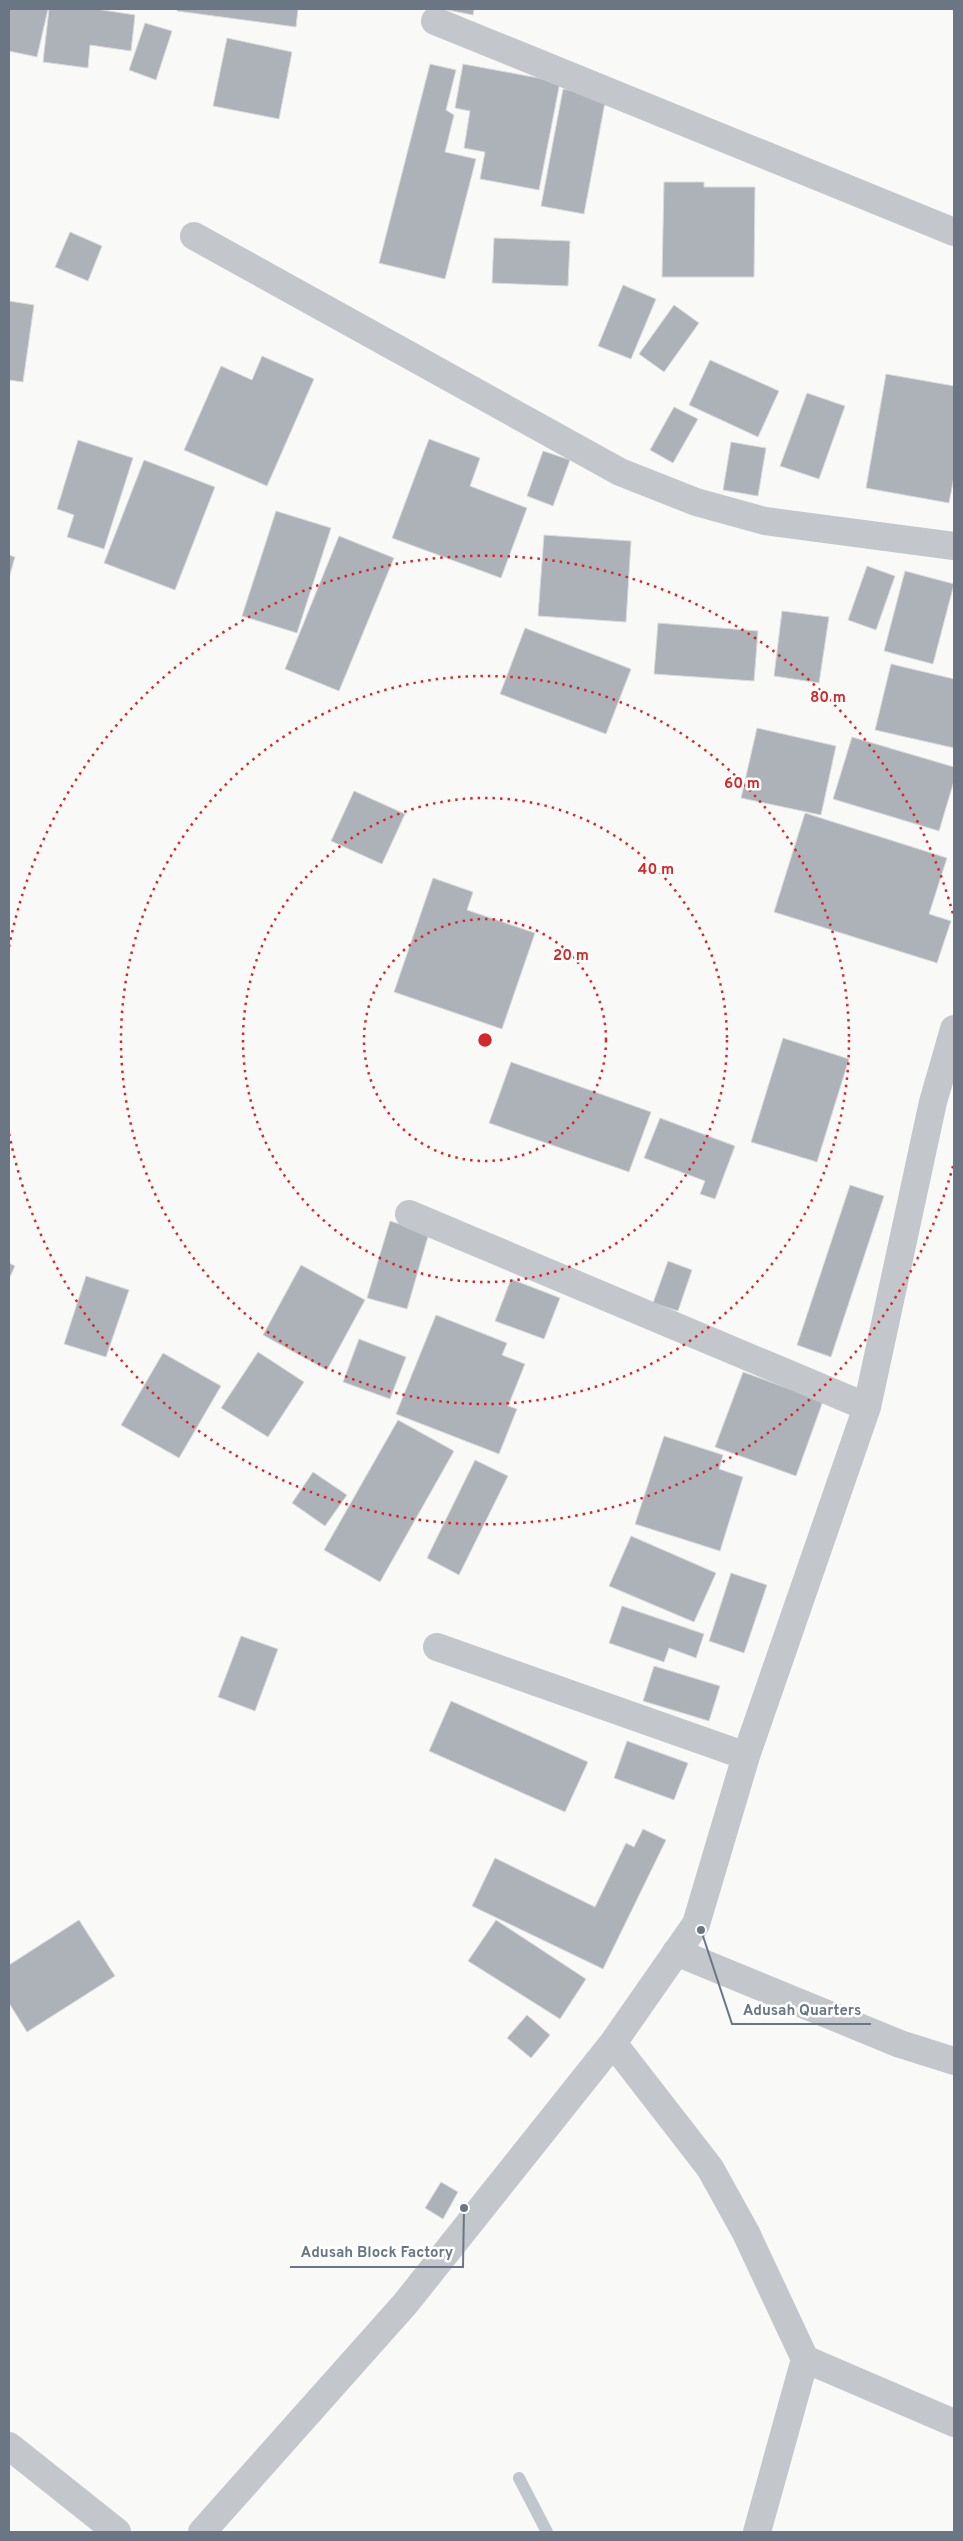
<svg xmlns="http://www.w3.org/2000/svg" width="963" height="2541" viewBox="0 0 963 2541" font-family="Overpass,sans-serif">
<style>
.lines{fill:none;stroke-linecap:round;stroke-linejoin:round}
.stream{stroke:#bfc6cc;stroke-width:12}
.building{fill:#adb2b9;stroke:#dadbd9}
.minor{stroke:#c3c6ca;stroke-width:28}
.ring{fill:none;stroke:#d62828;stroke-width:2.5;stroke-dasharray:2.5 5}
.centre{fill:#d62828;stroke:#fff;stroke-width:2.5}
.ring-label{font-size:15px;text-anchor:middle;font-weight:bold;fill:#d62828;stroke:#fff;stroke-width:5;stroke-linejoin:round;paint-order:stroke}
.leader{fill:none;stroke:#6b7685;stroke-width:2}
.callout-dot{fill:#6b7685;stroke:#fff;stroke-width:2}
.callout-label{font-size:15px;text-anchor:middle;font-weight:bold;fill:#6b7685;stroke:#fff;stroke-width:5;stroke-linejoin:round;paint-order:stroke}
</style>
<rect width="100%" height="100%" fill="#f9f9f7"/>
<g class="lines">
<path class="stream" d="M519,2478L547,2532"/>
</g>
<path class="building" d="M9,9H48L37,57L9,51Z
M49,9H96L135,15L131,51L90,45L88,68L43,62Z
M177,9H298L296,27L177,11Z
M443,9H474L473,15Z
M145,23L172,31L156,80L129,70Z
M227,38L292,52L279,119L213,106Z
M430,64L456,70L446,110L454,115L445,152L476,159L445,279L379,263Z
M463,64L560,82L539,190L480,179L485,152L464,148L470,111L455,108Z
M563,89L606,97L584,214L541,206Z
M664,182H704V187H755L754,277H662Z
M70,232L102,246L88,281L55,267Z
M494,238L570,241L568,286L492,283Z
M623,285L656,299L631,359L598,346Z
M9,301L34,305L23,382L9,380Z
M674,305L699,323L664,372L639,354Z
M262,356L314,379L267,486L184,450L221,366L252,380Z
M710,360L779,391L758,437L689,405Z
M886,374L954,386V477L949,503L866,488Z
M807,393L845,406L819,479L780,466Z
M674,407L698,419L673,463L650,450Z
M429,439L480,458L470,486L527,508L501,578L392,538Z
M78,440L133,458L104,549L67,537L74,515L57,509Z
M731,442L766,448L758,496L723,490Z
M543,451L570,460L553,506L527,496Z
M144,460L215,487L175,590L104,563Z
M276,511L331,528L297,633L242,616Z
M544,535L631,541L626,622L538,616Z
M339,536L394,558L339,691L285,669Z
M9,555L15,557L9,578Z
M867,566L895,576L876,630L848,620Z
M905,571L954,584L933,664L884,651Z
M782,611L829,617L819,683L774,676Z
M658,623L758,631L754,681L654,674Z
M525,628L631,669L606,734L500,694Z
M891,664L954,679V748L875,730Z
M757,728L836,746L821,815L741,798Z
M852,737L954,767V781L939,831L833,799Z
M354,791L405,814L382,864L331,841Z
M805,813L947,858L929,914L951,921L937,963L774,912Z
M433,878L473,892L467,910L535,933L502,1029L394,992Z
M783,1038L849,1059L817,1162L751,1142Z
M511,1062L651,1112L629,1172L489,1123Z
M660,1118L735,1146L715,1199L700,1194L705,1181L644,1158Z
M850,1185L884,1196L831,1357L797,1345Z
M390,1221L429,1233L407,1309L367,1298Z
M668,1261L692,1270L678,1311L653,1303Z
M9,1263L15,1266L9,1279Z
M301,1265L365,1300L327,1370L263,1335Z
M86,1276L129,1290L106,1357L64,1344Z
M511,1279L560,1298L544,1339L495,1321Z
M436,1315L507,1343L502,1355L525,1364L508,1406L517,1409L499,1454L396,1414Z
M359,1339L406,1357L390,1399L343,1382Z
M258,1352L304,1382L268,1437L221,1408Z
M163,1353L221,1386L179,1458L121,1425Z
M743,1372L823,1401L796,1476L715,1447Z
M398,1420L454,1451L380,1582L324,1550Z
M664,1436L723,1455L719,1469L743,1477L720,1551L635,1524Z
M475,1460L508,1476L459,1575L427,1558Z
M313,1472L347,1495L325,1526L292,1503Z
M631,1536L716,1573L694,1622L609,1586Z
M731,1573L767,1585L744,1653L709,1641Z
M622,1606L704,1634L696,1658L669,1648L664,1662L609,1643Z
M241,1636L278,1649L255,1711L218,1697Z
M654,1666L720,1686L709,1721L643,1701Z
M451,1701L588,1762L565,1812L429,1751Z
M627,1741L688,1763L674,1800L614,1778Z
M643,1829L666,1840L603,1969L472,1906L495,1858L595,1907L626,1843L634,1847Z
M79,1920L115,1976L27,2032L9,2003V1965Z
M496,1920L586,1979L560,2019L468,1961Z
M527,2015L550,2035L531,2058L507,2038Z
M441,2182L458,2192L443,2219L425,2208Z"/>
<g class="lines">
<path class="minor" d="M435,21L954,232
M194,236L620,472L696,502L765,521L954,546
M409,1214L867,1407
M437,1647L746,1756
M676,1952L900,2044L954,2061
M613,2043L710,2168L746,2233L805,2359L954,2423
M9,2446L117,2532
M202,2532L405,2304L613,2043L696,1924L746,1756L867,1407L933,1102L954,1029
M757,2532L805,2359"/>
</g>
<g class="ring">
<circle cx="485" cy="1040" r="121"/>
<circle cx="485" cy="1040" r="242"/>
<circle cx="485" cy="1040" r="364"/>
<path d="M953 1166A485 485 0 0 1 9 1133M9 947A485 485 0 0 1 953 914"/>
</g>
<circle cx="485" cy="1040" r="8" class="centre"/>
<g class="ring-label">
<text x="828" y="702">80 m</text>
<text x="742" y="788">60 m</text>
<text x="656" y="874">40 m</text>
<text x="571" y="960">20 m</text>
</g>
<path class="leader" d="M701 1930L732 2024H871M464 2208L463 2267H290"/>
<g class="callout-dot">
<circle cx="701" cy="1930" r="5"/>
<circle cx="464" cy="2208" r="5"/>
</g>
<g class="callout-label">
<text x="802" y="2015">Adusah Quarters</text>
<text x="377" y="2257">Adusah Block Factory</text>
</g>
<rect width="963" height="2541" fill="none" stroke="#6b7685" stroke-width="20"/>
</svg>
